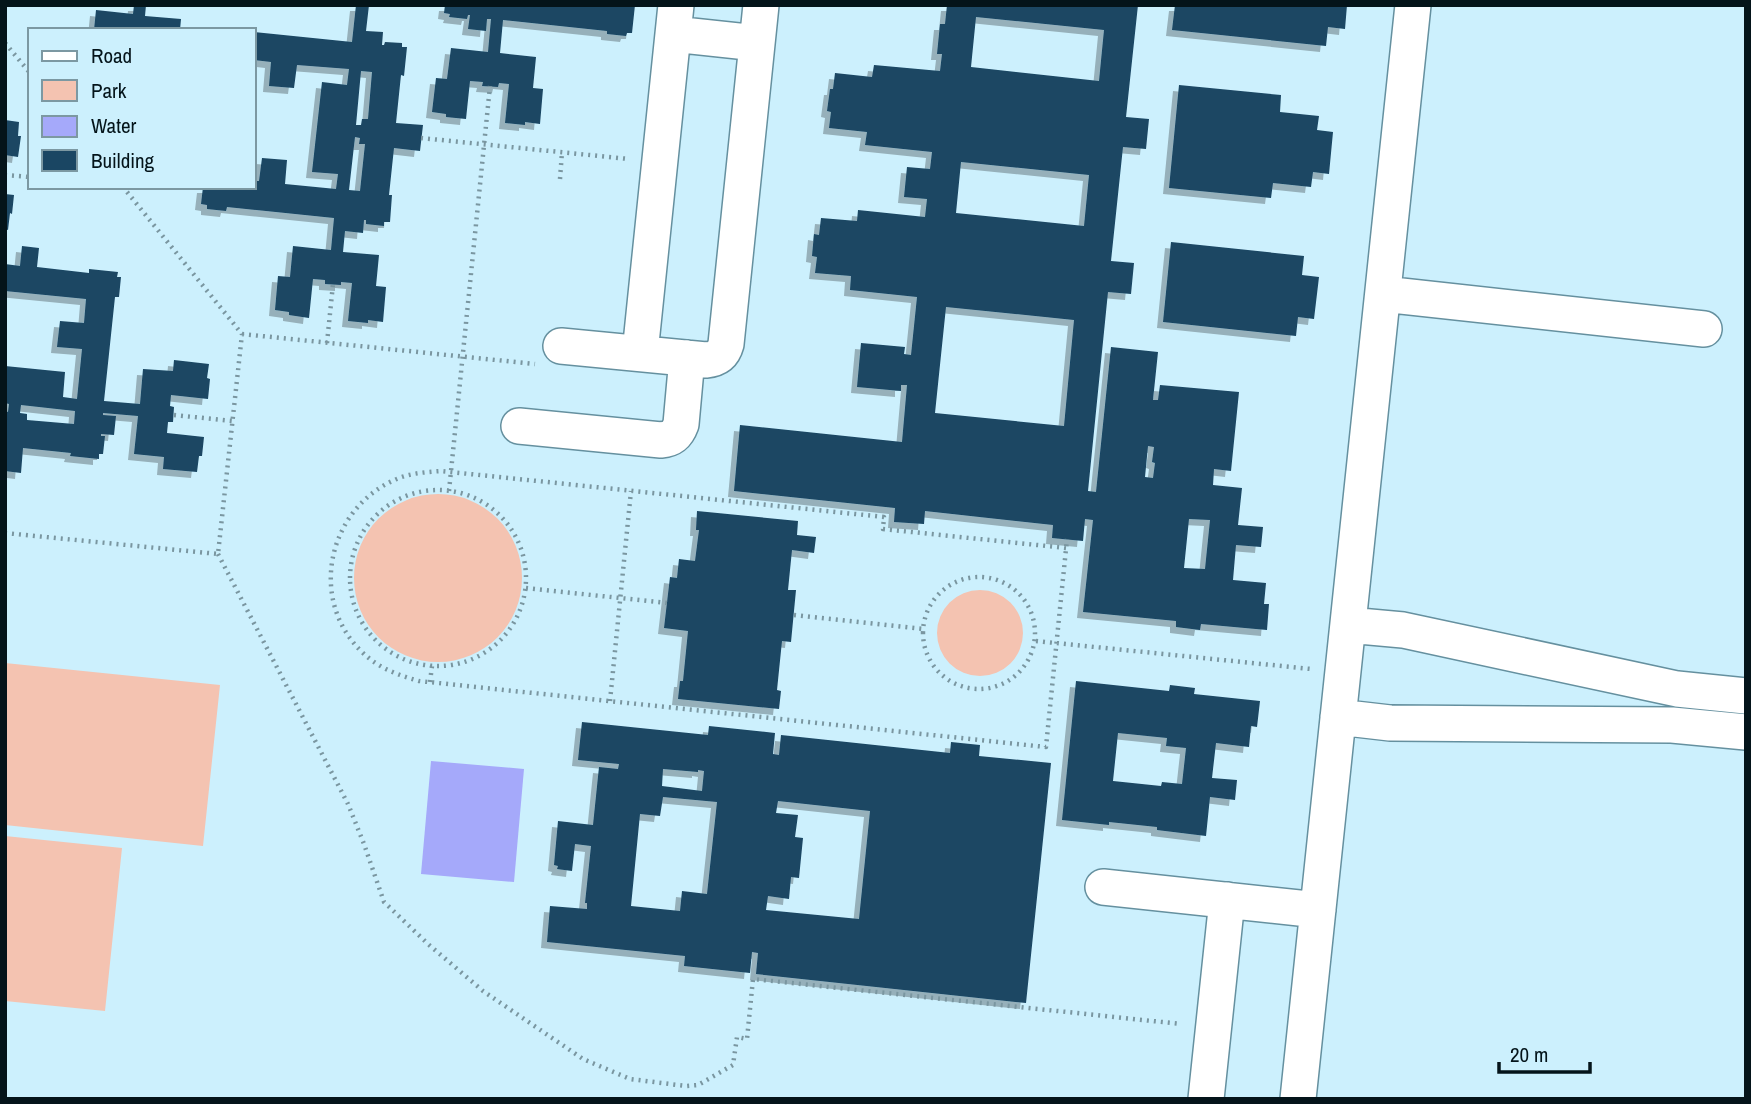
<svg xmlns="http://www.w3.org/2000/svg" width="1751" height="1104" viewBox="0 0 1751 1104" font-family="'Archivo Narrow',sans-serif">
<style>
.green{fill:#f4c3b1}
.water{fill:#a5a9fa}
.building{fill:#1a4663;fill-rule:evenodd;filter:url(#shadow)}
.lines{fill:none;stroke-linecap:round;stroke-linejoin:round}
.minor-casing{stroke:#65909f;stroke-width:38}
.path{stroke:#7a96a0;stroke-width:4.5;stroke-dasharray:2 5;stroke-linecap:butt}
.minor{stroke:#fff;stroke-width:35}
</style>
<defs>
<filter id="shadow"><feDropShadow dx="-6" dy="6" stdDeviation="0" flood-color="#0004"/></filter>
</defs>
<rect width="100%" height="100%" fill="#ccf0fd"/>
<path class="green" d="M354 578a84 84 0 1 1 168 0a84 84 0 1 1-168 0Z
M937 633a43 43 0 1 1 86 0a43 43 0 1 1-86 0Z
M5,663L220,685L203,846L5,825Z
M5,836L122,848L105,1011L5,1001Z"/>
<path class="water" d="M431,761L524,769L514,882L421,874Z"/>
<path class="building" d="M134,5H146L145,16L181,19L180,30H94L96,10L133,14Z
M356,5H369L366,31L383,32L382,45H384L385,42L402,43V47H407L404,76L401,75L396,123L423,125L420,151L394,148L389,195H392L390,222H384V226L366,224V220H364L363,233L345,231L343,252L379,255L376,286L386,287L383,322L368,320V323L348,321L352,283L341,282V285L325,284V280L313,279L309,318L289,315V312L275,310L278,276L290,277L293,246L331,250L334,218L227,207L226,211L207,209V205L201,204L203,187H254V181H259L262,158L287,160L285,184L336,189L338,174L312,172L322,82L347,85L349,69L297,65L294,88L269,86L271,62L254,60V32L352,42ZM361,71L372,72L368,119H362L361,125H356ZM355,137L360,138L359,144H365L360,191L349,190Z
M445,5H635L632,33H627L626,36L607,34V31L503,20L500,53L536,57L533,88L543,89L540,124L525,122V125L505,123L509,84L499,83L498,87L482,86L483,82L470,81L466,119L446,117V114L432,112L436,78L447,79L451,48L488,52L491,19H487L486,31L468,29L470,15H468L467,19L449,17L450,14L444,13Z
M947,5H1138L1126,117L1149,119L1146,149L1123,147L1111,261L1134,263L1131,294L1108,292L1088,491L1096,492L1111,347L1158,352L1153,400H1158L1160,385L1239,392L1231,471L1214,469L1213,485L1242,488L1238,525L1263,527L1261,547L1236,545L1233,580L1266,583L1264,604H1269L1267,630L1201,624L1200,630L1176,627V621L1083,612L1093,520L1085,519L1083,541L1052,538L1053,525L925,511L924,524L894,522L895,508L734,491L740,425L902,442L907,385H901V391L857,387L861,343L905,347L904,354L911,355L917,297L850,290L851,276L815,273L817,257L812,256L814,234L819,235L821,218L857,221L858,210L925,217L927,199L904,197L907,167L930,169L932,152L865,145L867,132L829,128L831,112L827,111L830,89H833L835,73L872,77L874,65L940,71L942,54H937L940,24H945ZM976,17L1104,30L1099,81L971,67ZM961,162L1089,175L1084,226L956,213ZM946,307L1074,320L1064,426L935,413ZM1148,446L1154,447L1152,462L1155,463L1153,478L1145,477ZM1189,519L1210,520L1205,569L1184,568Z
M1175,5H1347L1345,29L1328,27L1326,46L1172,30Z
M1179,85L1281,95L1280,112L1319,116L1317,130L1333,132L1329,174L1313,172L1311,187L1273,183L1271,198L1169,188Z
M5,120L19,122L18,136H21L18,157L5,155Z
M5,194L14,195L12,214L10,213L8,230L5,229Z
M1171,242L1304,256L1302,275L1319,277L1314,319L1298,317L1296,336L1163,322Z
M22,246L39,248L37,267L89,273V269L118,272L117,277H121L119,297H115L104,401L140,404L143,369L173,371L174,360L209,364L207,378L210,379L208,399L171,395L170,406L174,407L173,422H168L167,433L204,437L202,456H199L197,472L163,469L164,457L134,454L138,416L103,413V415L116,416L114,435L101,434V436H105L103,454H99V459L70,456L71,453L23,448L21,473L5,471V411L8,412L9,404L5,403V366L65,372L63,397L77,399L82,349L57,347L60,321L84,323L86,299L5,291V264L20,266ZM21,405L75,411L74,424L27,420V414L20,413Z
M697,511L798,521L797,535L816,537L814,553L792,550L788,590H796L791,642L782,641L777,690L781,691L779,709L678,699L680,681H683L688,631L664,628L670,577L677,578L679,559L695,561L699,530H696Z
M1076,681L1169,691L1170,685L1195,688L1194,694L1260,701L1257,727L1251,726L1249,747L1216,743L1212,778L1237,780L1235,800L1210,797L1206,836L1157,830V827L1109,822V825L1062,820ZM1118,733L1167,738L1166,746L1186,748L1182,784L1162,782L1161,786L1113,781Z
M582,722L708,735L709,726L775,733L773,754L779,755L781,735L950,753L951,742L980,745L979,756L1051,763L1026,1003L756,974L758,953L752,952L750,973L684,966L685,956L547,942L550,906L587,909V903H585L591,846L575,844L572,871L557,869L558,866L554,865L558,821L593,825L599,767L618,769L619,764L578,760ZM663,769L698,772V770L704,771L702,791L662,786ZM663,797L717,802L707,894L682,891L680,911L631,906L640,814L660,816ZM778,801L870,811L859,919L766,910L768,896L789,899L791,877L799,878L803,838L795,837L798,815L776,813Z"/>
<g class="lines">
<g class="minor-casing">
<path id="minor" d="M673,34L757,43
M1383,294L1704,329
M561,346L706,360C717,359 723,355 726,344L761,5
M640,353L676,5
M519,426L661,440C672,439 677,435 681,424L687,358
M1348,625L1403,630L1677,689L1746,696
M1338,717L1390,723L1672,725L1746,732
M1103,887L1318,910
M1206,1099L1227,900
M1298,1099L1413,5"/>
</g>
<path class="path" d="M5,43L30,73
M421,138L629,159
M5,175L30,177
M560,179L562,152
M242,334L535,364
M327,343L333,284
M174,415L233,421
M350 578a88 88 0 1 1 176 0a88 88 0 1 1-176 0Z
M449,491L490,86
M5,533L218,554L242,334L123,187
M1066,548L883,529L884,517L441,471C427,472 412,473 399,478C328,506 307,599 362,652C378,668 398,675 419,681L1046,747L1067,539
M218,554L348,804L364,844L384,902L428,944L483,991L583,1059L630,1079L686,1086L698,1085L733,1065L737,1037L747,1039L753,979L1181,1024
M923 633a56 56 0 1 1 112 0a56 56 0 1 1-112 0Z
M526,588L667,603
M794,615L923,629
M1036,641L1311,669
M430,682L432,666
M610,701L631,491"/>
<use href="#minor" class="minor"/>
</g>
<rect width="1751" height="1104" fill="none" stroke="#04141a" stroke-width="14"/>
<rect x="28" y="28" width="228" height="161" fill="#ccf0fd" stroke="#7c98a2" stroke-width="2"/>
<rect x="42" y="51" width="35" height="10" fill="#ffffff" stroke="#7c98a2" stroke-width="2"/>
<text x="91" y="63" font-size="21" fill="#04141a">Road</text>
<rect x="42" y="80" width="35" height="21" fill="#f4c3b1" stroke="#7c98a2" stroke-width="2"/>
<text x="91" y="98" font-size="21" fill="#04141a">Park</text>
<rect x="42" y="116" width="35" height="21" fill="#a5a9fa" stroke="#7c98a2" stroke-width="2"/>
<text x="91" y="133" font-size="21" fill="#04141a">Water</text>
<rect x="42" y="150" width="35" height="21" fill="#1a4663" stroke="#7c98a2" stroke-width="2"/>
<text x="91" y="168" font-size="21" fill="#04141a">Building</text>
<path d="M1499 1062v10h91v-10" fill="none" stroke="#04141a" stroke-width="3.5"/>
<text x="1510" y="1062" font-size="21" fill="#04141a" stroke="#ccf0fd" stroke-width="5" paint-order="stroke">20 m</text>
</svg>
